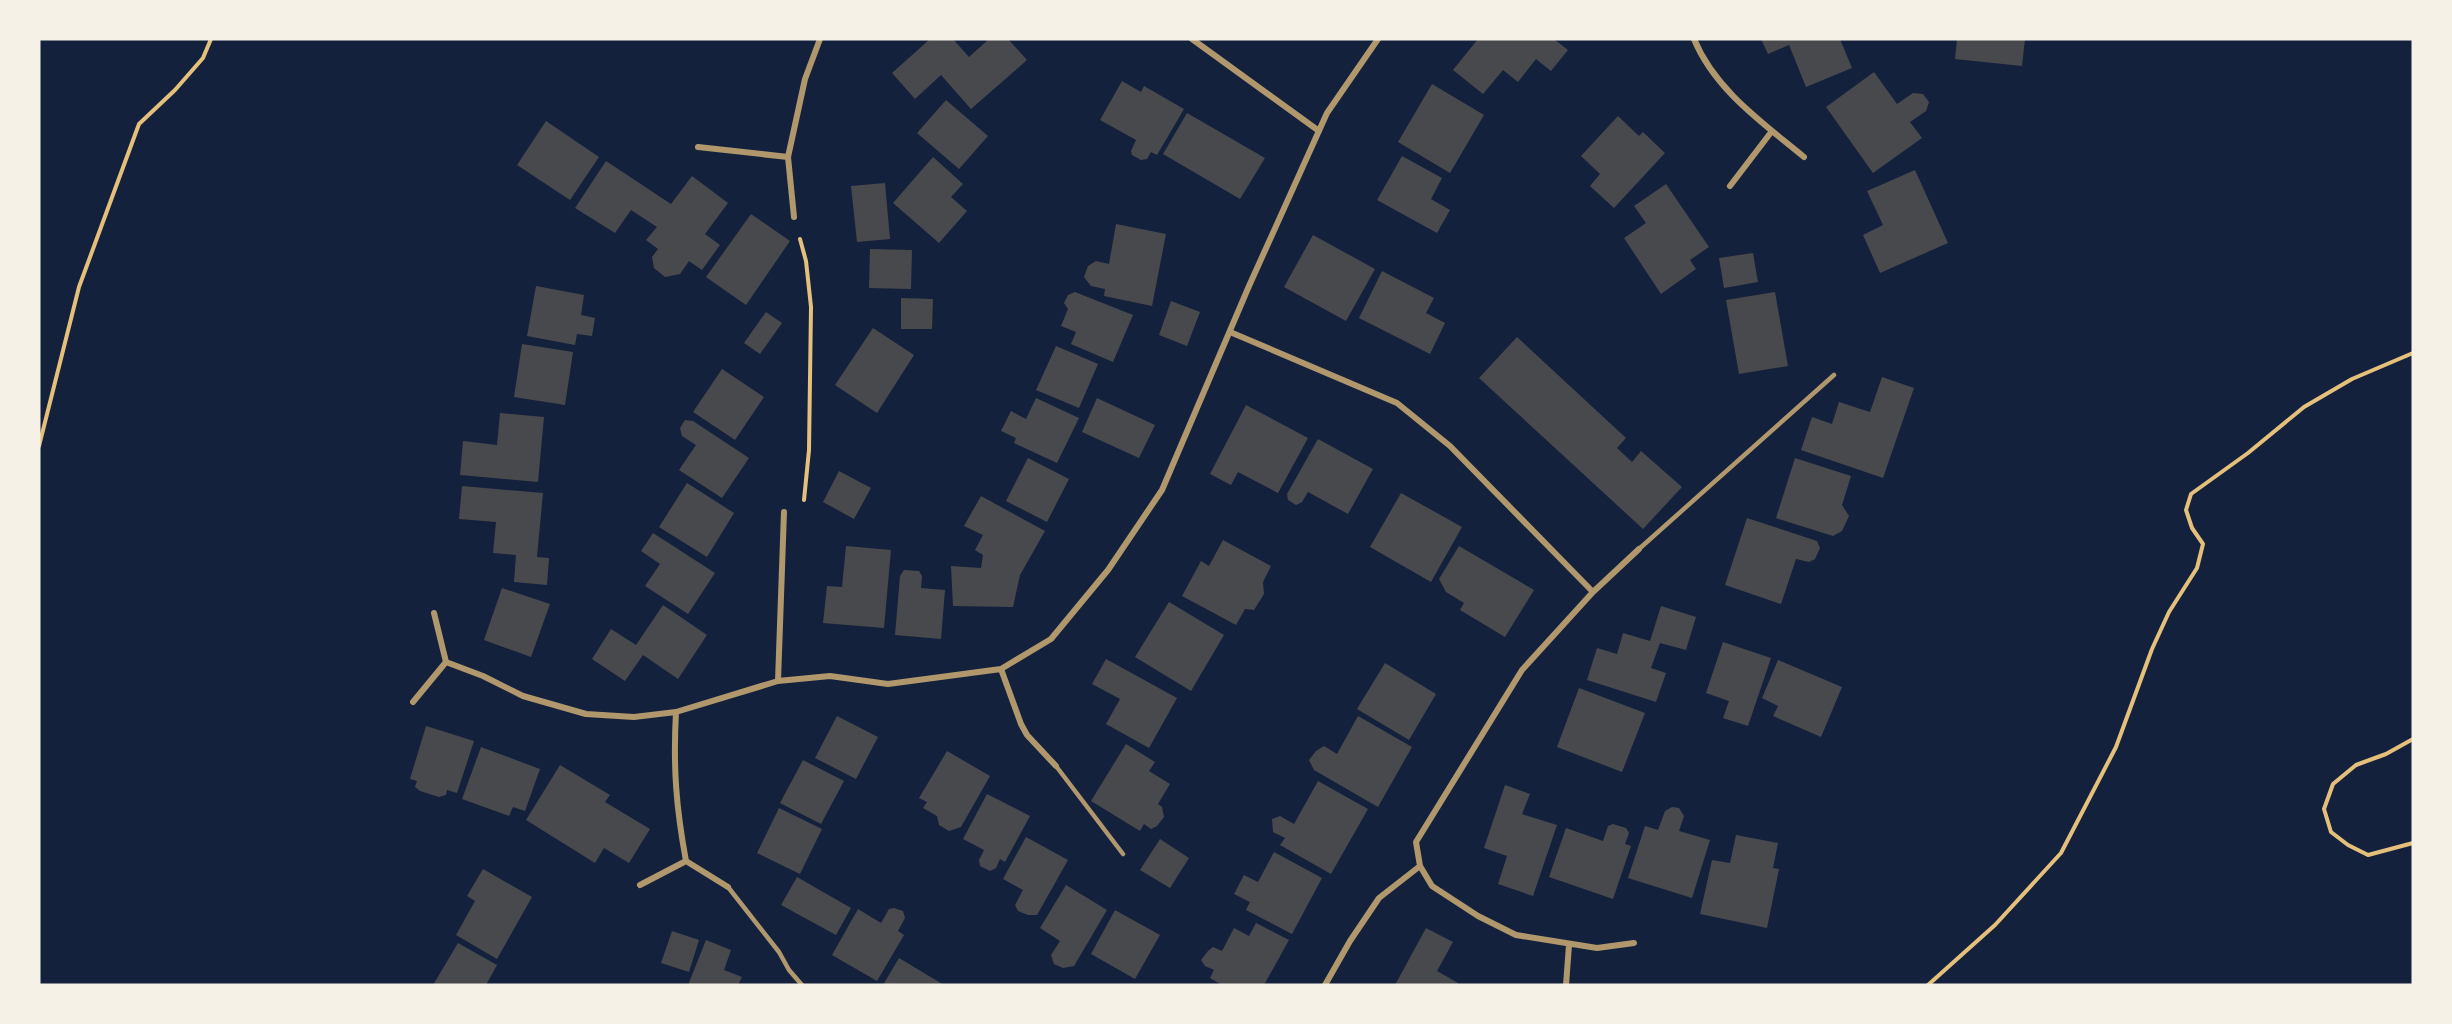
<svg xmlns="http://www.w3.org/2000/svg" width="2452" height="1024" viewBox="0 0 2452 1024" font-family="'PT Sans Narrow',sans-serif">
<style>
.building{fill:#48494c}
.lines{fill:none;stroke-linecap:round;stroke-linejoin:round}
.path{stroke:#e5c07b;stroke-width:4}
.service{stroke:#b1986c;stroke-width:4.5}
.minor{stroke:#b1986c;stroke-width:6}
</style>
<rect width="100%" height="100%" fill="#14213d"/>
<path class="building" d="M930,39H953L969,57L989,39H1008L1027,60L971,109L941,75L915,99L892,73Z
M1478,39H1554L1568,50L1551,71L1536,59L1518,82L1503,70L1483,94L1453,70Z
M1761,39H1840L1852,68L1806,87L1789,45L1768,54Z
M1957,39H2025L2022,66L1955,59Z
M1874,72L1897,104L1913,93L1923,94L1929,102L1926,111L1910,122L1922,138L1873,173L1826,107Z
M1122,81L1141,92L1144,86L1184,109L1157,155L1151,152L1147,159L1141,160L1132,155L1131,151L1136,140L1100,120Z
M1432,84L1484,115L1450,173L1398,142Z
M946,100L988,136L959,169L917,133Z
M1187,113L1265,158L1240,199L1163,154Z
M1618,116L1639,136L1643,132L1665,153L1614,208L1590,186L1600,174L1581,156Z
M546,121L599,157L570,200L517,165Z
M1402,156L1442,178L1431,199L1450,210L1437,233L1377,200Z
M933,157L963,184L951,197L967,211L939,243L893,203Z
M606,161L671,204L692,176L728,203L705,234L720,245L702,270L689,261L680,274L665,277L654,268L652,257L658,249L646,240L657,227L631,210L615,233L575,208Z
M1915,170L1948,243L1880,273L1863,235L1883,225L1867,191Z
M885,183L890,239L857,242L851,186Z
M1666,184L1709,247L1690,260L1696,269L1661,294L1624,238L1646,223L1634,206Z
M751,214L790,241L746,305L706,277Z
M1116,224L1166,234L1152,306L1104,296L1105,289L1091,286L1084,277L1088,266L1096,261L1109,264Z
M1313,235L1375,269L1346,321L1284,287Z
M870,249L912,250L911,289L869,288Z
M1753,253L1758,282L1724,288L1719,258Z
M1382,271L1434,298L1426,313L1445,323L1430,354L1359,318Z
M536,286L584,295L581,315L595,318L592,336L577,334L575,345L527,336Z
M1075,292L1133,315L1113,362L1071,344L1076,332L1061,326L1068,309L1064,303L1068,295Z
M1775,292L1788,366L1739,374L1726,300Z
M901,298L933,299L932,329H901Z
M1171,301L1200,312L1187,346L1159,335Z
M766,312L782,323L760,354L744,343Z
M873,328L914,355L877,413L835,385Z
M1517,337L1626,438L1617,448L1632,462L1641,451L1682,487L1643,529L1479,378Z
M522,344L573,352L565,405L514,397Z
M1056,346L1098,364L1079,408L1036,390Z
M722,369L764,397L735,440L693,412Z
M1882,377L1914,388L1883,478L1801,450L1812,417L1832,424L1839,402L1870,412Z
M1036,398L1079,418L1057,463L1014,443L1016,438L1001,431L1011,411L1026,419Z
M1097,398L1155,425L1139,458L1082,432Z
M1246,405L1308,438L1278,493L1238,472L1231,485L1210,474Z
M500,413L544,417L538,482L460,475L463,441L497,445Z
M685,420L693,421L749,458L722,498L679,470L696,445L682,436L680,428Z
M1318,439L1373,469L1348,514L1308,492L1302,502L1296,505L1288,500L1287,494Z
M1028,458L1069,479L1047,522L1006,501Z
M1795,458L1851,476L1842,505L1849,516L1842,531L1833,536L1776,518Z
M839,471L871,488L854,519L823,502Z
M687,483L734,513L707,557L659,527Z
M462,486L543,493L537,557L549,558L547,585L514,582L516,555L493,553L496,522L459,519Z
M1401,493L1462,527L1431,582L1370,547Z
M981,496L1045,531L1020,575L1013,607L953,606L951,566L981,568L983,555L975,550L983,535L964,526Z
M1747,518L1817,541L1820,548L1815,559L1809,562L1796,559L1781,604L1725,585Z
M653,533L715,573L688,614L645,586L660,564L641,551Z
M1223,540L1271,566L1263,582L1264,594L1254,610L1245,609L1236,625L1182,596L1201,561L1209,566Z
M846,546L891,550L884,628L823,623L827,586L842,587Z
M1459,546L1534,590L1505,637L1460,610L1464,603L1446,592L1439,579Z
M904,570L919,571L922,576L921,588L945,590L941,639L895,635L900,576Z
M502,588L550,604L531,657L484,640Z
M1169,602L1224,635L1191,691L1135,657Z
M663,605L707,635L678,679L643,655L625,681L592,659L611,629L636,645Z
M1661,606L1696,617L1686,650L1660,643L1651,668L1666,673L1656,702L1587,680L1597,648L1617,654L1623,633L1650,641Z
M1723,642L1771,658L1748,726L1723,718L1729,701L1706,693Z
M1106,659L1177,698L1149,748L1106,724L1120,699L1092,684Z
M1778,660L1842,687L1821,737L1773,716L1778,706L1762,698Z
M1385,663L1436,694L1409,740L1357,709Z
M1579,688L1645,713L1622,772L1557,747Z
M837,716L878,737L856,779L815,758Z
M1358,716L1412,747L1378,807L1314,770L1309,760L1316,751L1324,746L1337,754Z
M426,726L474,741L457,793L447,790L446,795L439,797L420,791L415,787L417,781L410,779Z
M1126,744L1155,762L1149,771L1170,784L1158,804L1162,807L1164,817L1157,826L1151,829L1144,824L1140,831L1091,801Z
M481,747L540,769L525,811L513,807L509,816L462,799Z
M947,751L990,776L961,827L949,831L939,825L937,816L923,808L927,802L919,798Z
M803,760L844,781L821,824L780,803Z
M560,765L610,795L605,802L650,829L629,863L604,848L595,863L526,820Z
M1318,781L1368,809L1331,874L1280,845L1285,838L1273,832L1272,819L1280,816L1294,824Z
M1505,785L1530,794L1522,814L1557,825L1533,896L1498,884L1507,856L1484,848Z
M987,794L1030,816L1005,862L1000,859L996,868L990,871L980,866L979,860L984,850L963,839Z
M1672,807L1679,808L1684,816L1679,831L1710,840L1692,898L1628,878L1645,826L1658,830L1665,811Z
M779,808L822,829L800,874L757,853Z
M1613,824L1626,828L1629,833L1625,844L1631,846L1613,899L1549,877L1566,828L1603,841L1608,826Z
M1736,835L1778,843L1773,868L1779,869L1767,928L1700,914L1712,860L1730,863Z
M1026,837L1068,860L1037,915H1028L1018,911L1015,905L1023,890L1003,879Z
M1160,839L1189,858L1170,888L1140,870Z
M1274,852L1322,878L1292,934L1246,910L1250,902L1234,894L1244,875L1258,882Z
M483,869L532,897L497,959L456,935L475,901L467,896Z
M797,877L851,908L836,935L781,905Z
M1066,885L1107,910L1074,966L1063,968L1054,964L1051,955L1060,941L1040,928Z
M894,908L903,911L905,918L898,931L904,935L877,981L832,955L858,909L881,923L889,909Z
M1115,910L1160,935L1135,979L1091,954Z
M1256,923L1289,940L1264,985H1222L1210,978L1214,970L1205,966L1201,960L1208,951L1213,947L1222,951L1234,928L1249,936Z
M1426,928L1453,942L1437,971L1458,983L1457,985H1395Z
M672,931L699,940L689,972L661,963Z
M706,940L731,950L724,970L742,977L738,985H688Z
M458,943L497,965L486,985H433Z
M899,958L944,985H883Z"/>
<g class="lines">
<path class="path" d="M800,239L806,261L811,307L809,450L804,500
M39,446L79,287L139,124L175,90L203,58L211,39
M2413,739L2386,754L2356,765L2333,784L2324,809L2331,832L2348,845L2368,855L2413,843
M1928,985L1995,925L2061,853L2116,747L2152,649L2169,612L2197,568L2203,544L2192,528L2186,510L2191,494L2248,453L2304,407L2352,379L2413,353"/>
<path class="service" d="M1639,549L1834,375
M1056,766L1123,854
M728,887L779,952L789,970L802,985"/>
<path class="minor" d="M1192,39L1319,131
M1694,39C1715,90 1763,123 1804,157
M698,147L788,157L805,79L820,39
M788,157L794,217
M1730,186L1772,131
M1230,332L1397,403L1450,446L1593,592L1522,670L1416,842L1420,866L1432,886L1478,916L1516,935L1597,948L1634,943
M1593,592L1639,549
M434,613L446,662L483,676L523,696L586,714L634,717L676,712L778,681L830,676L888,684L1001,669L1051,639L1108,570L1162,490L1249,286L1327,113L1378,39
M1001,669L1021,724L1027,735L1056,766
M778,681L784,512
M413,702L446,662
M676,712C673,767 676,807 686,861L728,887
M640,885L686,861
M1325,985L1350,941L1379,898L1420,866
M1566,985L1569,945"/>
</g>
<rect width="2452" height="1024" fill="none" stroke="#f6f1e7" stroke-width="81"/>
</svg>
